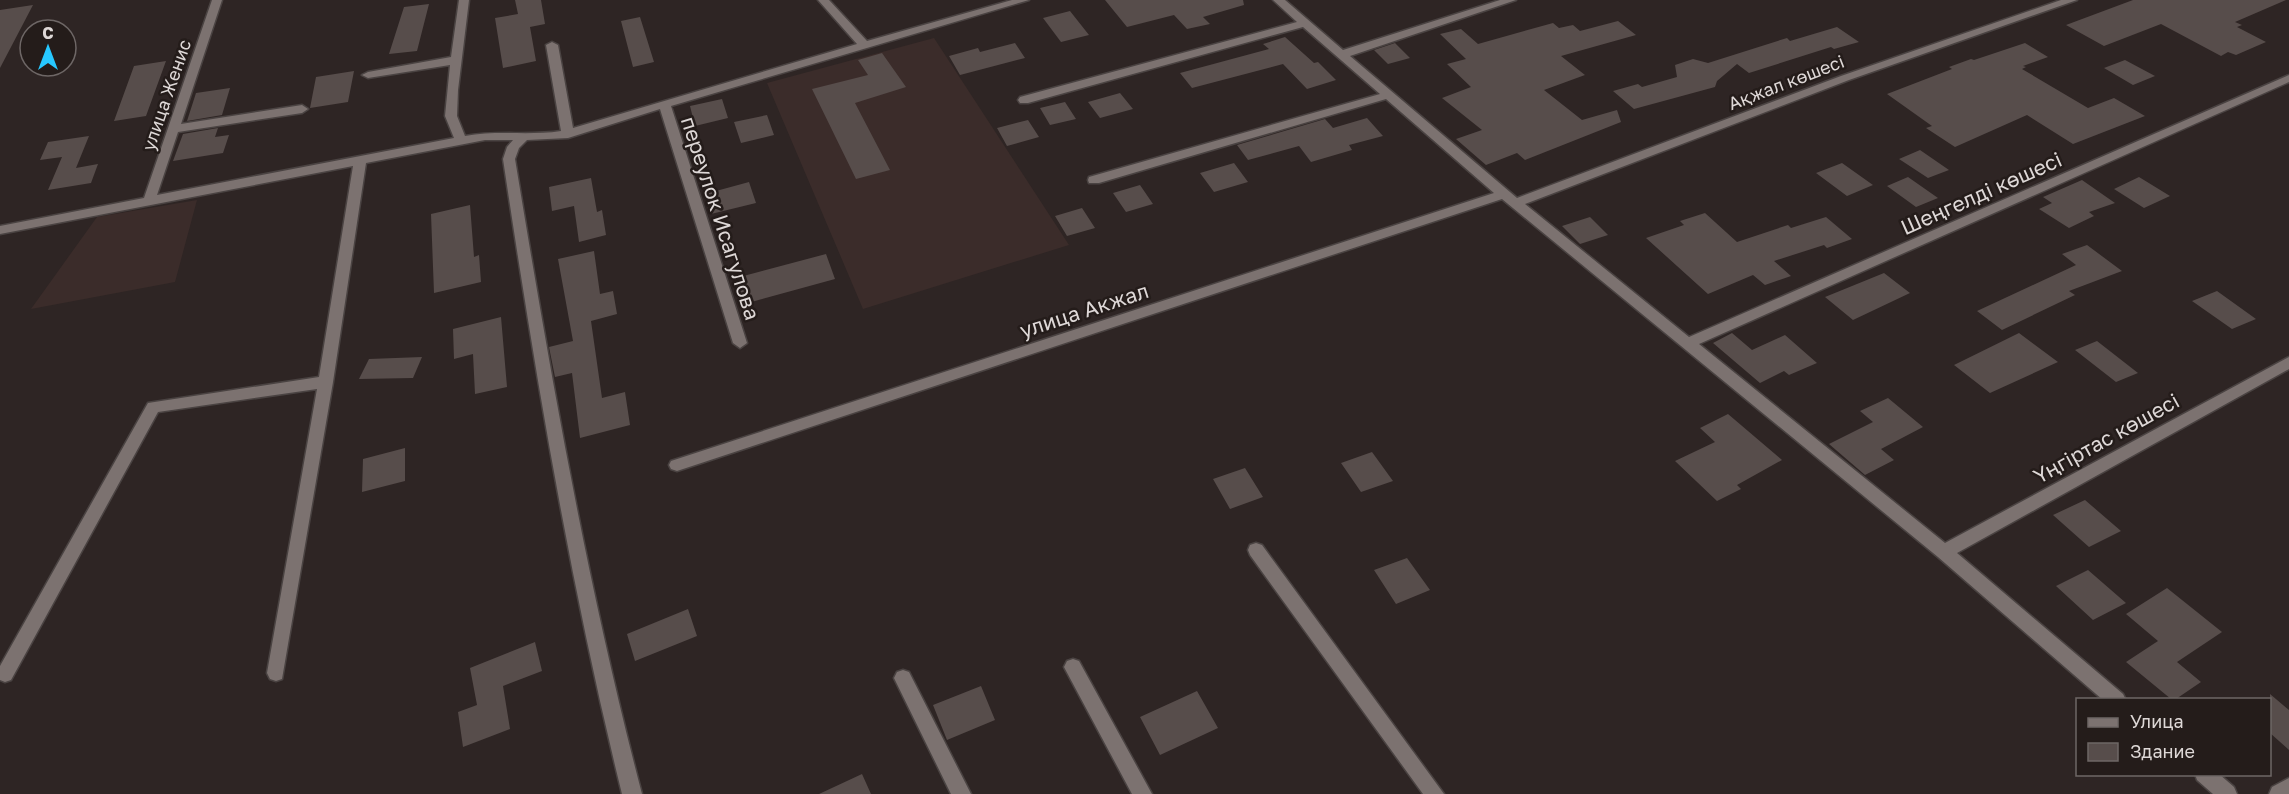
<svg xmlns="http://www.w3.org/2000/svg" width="2289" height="794" viewBox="0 0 2289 794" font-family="'Golos Text',sans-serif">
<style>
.built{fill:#3b2c2a}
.building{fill:#574d4b}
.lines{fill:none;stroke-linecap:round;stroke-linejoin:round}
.minor-casing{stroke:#4a4342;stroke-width:3}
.minor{fill:#7c7270;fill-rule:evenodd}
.labels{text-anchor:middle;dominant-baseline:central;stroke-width:5;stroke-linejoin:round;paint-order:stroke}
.far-street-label{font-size:18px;fill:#ded8d7;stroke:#241c1a}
.street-label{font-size:21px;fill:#ded8d7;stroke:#241c1a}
</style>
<rect width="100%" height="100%" fill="#2e2524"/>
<path class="built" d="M934,38L1069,245L863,309L767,83Z
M197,200L175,282L31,309L97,217Z"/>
<path class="building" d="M515,0H541L545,24L530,27L536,61L503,68L495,18L518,14Z
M1105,0H1243L1244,5L1203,17L1210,24L1187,29L1174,15L1127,27Z
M2133,0H2286L2235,22L2242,25L2237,27L2266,42L2236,55L2228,52L2221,56L2161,24L2104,46L2066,25Z
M429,4L417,51L389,54L404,7Z
M33,5L0,68V10Z
M1070,11L1089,35L1061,42L1043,18Z
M640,17L654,62L633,67L621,21Z
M1618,21L1636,35L1561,56L1585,75L1544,90L1582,120L1617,110L1621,122L1525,160L1517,153L1486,165L1456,139L1482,130L1442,98L1471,87L1447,64L1466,59L1440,34L1461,29L1478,44L1553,23L1559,28L1573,25L1580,31Z
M1837,27L1859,42L1834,49L1831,47L1749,73L1737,64L1717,81L1715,87L1634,109L1613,91L1638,84L1642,87L1677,77L1675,65L1693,59L1708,63L1787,38L1790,41Z
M1285,37L1314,63L1318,62L1336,80L1307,89L1283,64L1192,88L1180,73L1269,49L1263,44Z
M1015,43L1025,58L960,75L949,56L978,48L980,52Z
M1395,43L1410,58L1388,64L1374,50Z
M2025,43L2048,57L2023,66L2026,67L2022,69L2088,108L2114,98L2145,116L2073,144L2027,115L1955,147L1926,128L1932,126L1887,94L1952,69L1949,67L1971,59L1974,60Z
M882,53L906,87L855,103L890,170L856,179L812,89L868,75L858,60Z
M2125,60L2155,76L2133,85L2104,68Z
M166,61L146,116L114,121L134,66Z
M354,71L348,102L310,108L316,77Z
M230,88L222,115L187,121L196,93Z
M1120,93L1133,109L1100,118L1088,102Z
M722,99L728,118L695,126L690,106Z
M1065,102L1076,119L1050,125L1040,108Z
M767,115L774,135L741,143L734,122Z
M1367,118L1383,136L1349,145L1352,150L1311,162L1299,146L1248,160L1237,145L1325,119L1333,128Z
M1028,120L1039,137L1007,146L997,128Z
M218,128L215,137L229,135L223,153L173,161L183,134Z
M89,136L76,168L98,164L91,183L48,190L62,157L40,160L48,142Z
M1920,150L1949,170L1928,178L1899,159Z
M1234,163L1248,182L1214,192L1200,173Z
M1842,163L1873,185L1847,196L1816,173Z
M1908,177L1938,198L1916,207L1887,186Z
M2139,177L2170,196L2144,208L2114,189Z
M591,178L597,212L602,210L606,235L579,242L574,206L552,211L549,187Z
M2082,180L2115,203L2089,212L2094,216L2069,228L2039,209L2052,203L2043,197Z
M749,182L756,203L711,214L705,194Z
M1140,185L1153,204L1126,212L1113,193Z
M470,205L474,257L479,255L481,282L434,293L431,214Z
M1082,208L1095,228L1067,236L1055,216Z
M1705,213L1737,242L1788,225L1791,228L1826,217L1852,239L1827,248L1824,245L1774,261L1791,276L1765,285L1753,275L1708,294L1646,238L1684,225L1680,221Z
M1590,217L1608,235L1580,244L1562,226Z
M2087,245L2122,271L2069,291L2075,295L2002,330L1977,311L2076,265L2062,254Z
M594,251L600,294L613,291L617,314L591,321L602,398L625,392L630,425L580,438L572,373L555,377L549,347L573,341L558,259Z
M826,254L835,279L744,304L736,278Z
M1884,273L1910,293L1853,320L1825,297Z
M2217,291L2256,319L2232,329L2192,301Z
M501,317L507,387L475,394L473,354L454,359L453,329Z
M1732,333L1752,350L1785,335L1817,363L1789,375L1784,371L1760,383L1713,343Z
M2019,333L2058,362L1990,393L1954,365Z
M2097,341L2138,373L2116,382L2075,350Z
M422,357L413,378L359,379L369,359Z
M1888,398L1923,427L1881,449L1894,460L1865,475L1829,444L1873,422L1860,411Z
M1728,414L1782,460L1737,485L1741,489L1717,501L1675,461L1715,442L1700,428Z
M405,448V481L362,492L363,459Z
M1372,452L1393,481L1361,492L1341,463Z
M1245,468L1263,497L1230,509L1213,479Z
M2085,500L2121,531L2089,547L2053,515Z
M1407,558L1430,590L1396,604L1374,570Z
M2088,570L2126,603L2093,620L2056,586Z
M2167,588L2222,632L2177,662L2201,682L2176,699H2171L2126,662L2158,641L2126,614Z
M688,609L697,636L635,661L627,634Z
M535,642L542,671L503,686L510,729L463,747L458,712L477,705L470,668Z
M981,686L995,720L947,740L933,705Z
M1197,691L1218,728L1160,755L1140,717Z
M2270,694L2289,710V750L2270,733Z
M862,774L871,794H819Z"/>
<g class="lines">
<g class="minor-casing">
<path id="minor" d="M212,0H222L181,124L302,105L308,109L302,113L178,132L157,195L454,138L445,116L450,65L368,78L362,75L368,72L451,57L459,0H469L458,90L457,116L465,136C497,130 529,136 561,131L546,45L552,42L558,45L573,128L857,44L818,0H829L867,41L1012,0H1029L671,106L747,343L740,348L733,343L660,109L568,138L527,140L519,148L515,159C550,372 587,585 642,794H622C570,584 535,372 503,159L507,147L513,140H485L366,163L333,382L282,679L276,681L270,679L267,673L317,389L158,412L11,680L5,682L0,680V666L148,403L319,377L353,166L0,234V226L144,198Z
M1273,0H1285L1343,50L1500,0H1516L1350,56L1517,198L1841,76L2061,0H2077L1849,80L1525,204L1689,337L2289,75V82L1699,344L1945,543L2289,357V369L1957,553L2123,694L2126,700H2103L1938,557L1502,199L677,471L671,469L669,465L671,461L1494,193L1386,99L1099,183H1089L1088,180L1089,177L1380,94L1303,27L1028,103H1020L1018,100L1020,97L1297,22Z
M1256,543L1262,545L1444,794H1423L1250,555L1248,550L1250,545Z
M1073,659L1079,661L1152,794H1132L1064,667L1067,661Z
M903,670L909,672L971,794H951L894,678L897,672Z
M2195,774H2219L2234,787L2237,794H2213L2197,780Z
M2289,778V794H2269L2272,787Z"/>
</g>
<use href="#minor" class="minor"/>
</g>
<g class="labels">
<g class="far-street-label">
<text transform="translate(1786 82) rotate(-21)">Ақжал көшесі</text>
<text transform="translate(166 95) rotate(-71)">улица Женис</text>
</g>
<g class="street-label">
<text transform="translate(1981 193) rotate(-24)">Шеңгелді көшесі</text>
<text transform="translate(721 218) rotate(72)">переулок Исагулова</text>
<text transform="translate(1084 310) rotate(-18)">улица Акжал</text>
<text transform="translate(2106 438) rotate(-29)">Үңгіртас көшесі</text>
</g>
</g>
<rect x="2076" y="698" width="195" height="78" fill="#241c1a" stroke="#6e6766" stroke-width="1.5"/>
<rect x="2088" y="718" width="30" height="9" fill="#7c7270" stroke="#6e6766" stroke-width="1.5"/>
<text x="2130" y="728" font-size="18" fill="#ded8d7">Улица</text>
<rect x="2088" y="743" width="30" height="18" fill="#574d4b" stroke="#6e6766" stroke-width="1.5"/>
<text x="2130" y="758" font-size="18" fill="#ded8d7">Здание</text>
<g transform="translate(48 48)"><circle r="28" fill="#241c1a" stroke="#6e6766" stroke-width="1.5"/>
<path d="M0-4.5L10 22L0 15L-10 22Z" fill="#27c8ff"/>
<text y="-9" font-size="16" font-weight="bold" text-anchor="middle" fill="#ded8d7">С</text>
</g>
</svg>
